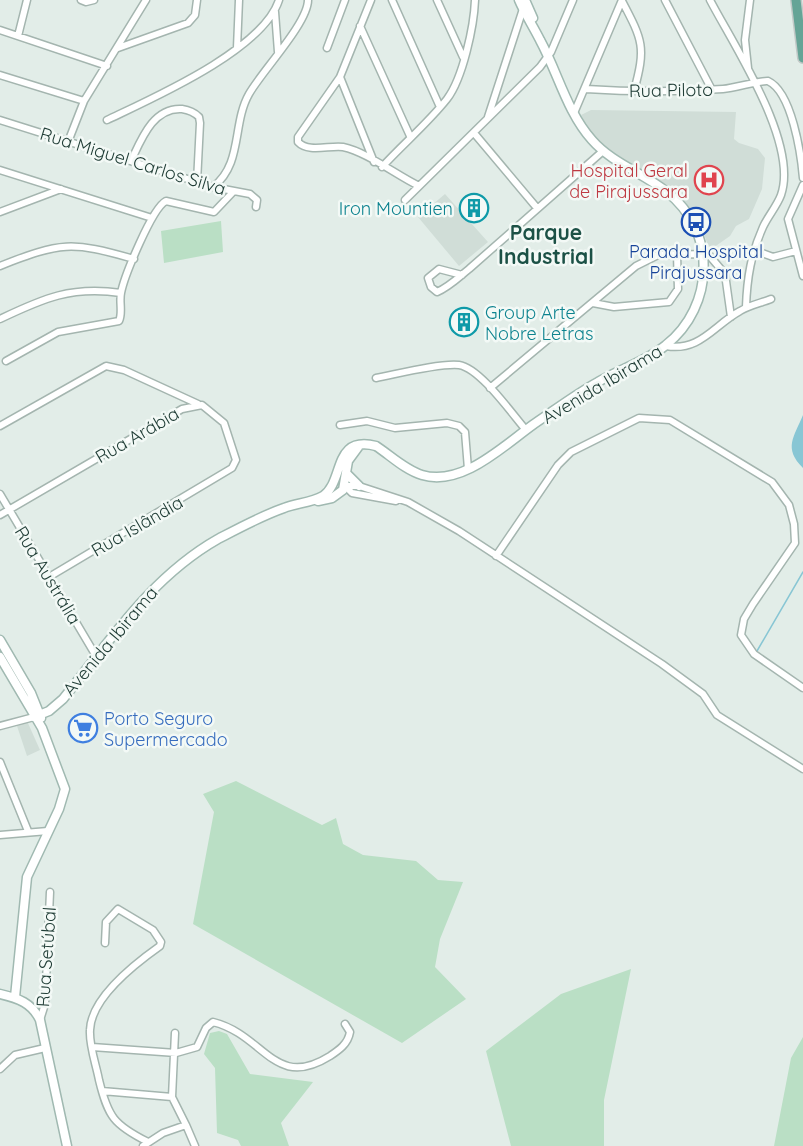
<svg xmlns="http://www.w3.org/2000/svg" width="803" height="1146" viewBox="0 0 803 1146" font-family="Quicksand,sans-serif">
<style>
.built{fill:#d0ddd7}
.green{fill:#badfc5}
.water{fill:#88c6d4}
.lines{fill:none;stroke-linecap:round;stroke-linejoin:round}
.stream{stroke:#88c6d4;stroke-width:1.5}
.street-casing{stroke:#a4b5af;stroke-width:9}
.secondary-casing{stroke:#a0b9b1;stroke-width:11}
.primary-casing{stroke:#c1c9c7;stroke-width:12}
.street{stroke:#fff;stroke-width:6}
.secondary{stroke:#fff;stroke-width:8}
.primary{stroke:#65a496;stroke-width:9}
.labels{text-anchor:middle;dominant-baseline:central;stroke-width:5;stroke-linejoin:round;paint-order:stroke}
.street-label{font-size:18px;fill:#213e37;stroke:#f3f9f6}
.health-label{font-size:18px;fill:#be3a42;stroke:#f3f9f6;text-anchor:end}
.culture-label{font-size:18px;fill:#0d838f;stroke:#f3f9f6;text-anchor:end}
.transit-label{font-size:18px;fill:#164399;stroke:#f3f9f6}
.shop-label{font-size:18px;fill:#366cbe;stroke:#f3f9f6;text-anchor:start}
.quarter-label{font-size:21px;font-weight:bold;fill:#1c5146;stroke:#f3f9f6}
</style>
<rect width="100%" height="100%" fill="#e2ede8"/>
<path class="built" d="M591,110L736,112L734,139L739,143L758,149L765,158L762,189L749,219L736,226L730,236L710,250L700,224L681,199L608,151L589,131L581,115Z
M445,194L488,242L459,266L418,217Z
M27,721L40,750L27,756L17,726Z"/>
<path class="green" d="M221,221L223,252L164,263L161,231Z
M236,781L322,825L336,818L343,844L363,855L416,861L438,880L463,882L440,939L435,967L466,999L402,1043L193,924L214,812L203,794Z
M631,969L604,1100V1146H511L486,1051L561,994Z
M219,1031L227,1034L250,1074L313,1082L281,1123L289,1146H241L238,1140L217,1133L215,1068L204,1054L210,1033Z
M803,1037V1146H774L791,1058Z"/>
<path class="water" d="M803,415V468C783,448 794,437 803,415Z"/>
<g class="lines">
<path class="stream" d="M757,651L803,572"/>
<g class="street-casing">
<path id="street" d="M81,0L86,2L94,0
M371,0L340,77L298,137V142C308,153 330,145 343,147C367,152 396,175 419,186
M392,0L440,107
M437,0L463,57
M665,0L712,90
M710,0C734,46 799,143 781,195C777,206 768,216 763,227C751,254 747,278 746,307
M622,1C643,41 646,47 634,91
M275,12L278,52
M360,26L410,136
M0,30L107,66
M18,36L27,0
M118,48L188,23L195,15L197,0
M237,48L239,0
M327,48L345,0
M748,68L745,40L750,0
M0,75L84,101
M340,77L374,162
M586,89C631,92 677,92 723,89C735,88 761,80 768,81C792,92 801,154 803,178
M574,113L622,0
M488,117L523,9
M0,120L213,187L250,194L257,200L256,207
M107,120C153,98 263,50 279,0
M474,133L537,208
M68,142L84,101L146,0
M131,161C141,140 153,107 182,109C189,110 194,112 199,117L200,123L197,182
M382,167C403,144 428,123 447,99C463,78 474,26 475,0
M0,170L152,218
M803,185L788,219L803,276
M213,187C243,164 232,124 249,94C262,71 308,23 308,0
M405,200L540,67L551,52L573,0
M0,212L61,189
M754,250L773,257L796,251
M0,266C61,242 71,241 134,259
M462,275L439,269L428,278L431,287L437,292C449,287 459,277 469,269L603,151
M593,303L614,307L669,302L678,289L677,254
M0,319C44,298 71,286 121,293
M666,346C700,352 714,325 740,311C750,305 761,303 771,299
M6,361L58,332L119,321C123,313 119,302 121,293C124,277 152,208 166,201L214,212L233,192
M376,378C397,374 439,363 459,365C480,368 512,414 526,430
M490,388L636,266L658,255L708,254L725,274L731,317
M340,425L367,421L395,428L447,423L459,426L465,432L468,469
M0,426L106,366L124,370L198,404
M345,486H359L408,502L459,531L662,664L703,694L717,715L803,769
M345,486L352,493L396,501
M0,494L96,656
M0,515L182,409L202,405L224,423L236,460L232,468L49,577
M496,556L558,465L571,452L639,418L670,420L772,482L789,505L794,524L795,543L753,604L744,619L741,635L754,654L803,688
M0,726L34,717
M0,762L28,831
M0,835L48,831
M105,943L106,922L118,909L153,930L161,942L160,946C136,963 91,998 90,1030C89,1046 96,1064 99,1080C108,1117 114,1125 148,1142
M40,1020L45,1004L50,892
M92,1047L176,1053L197,1047L206,1028L213,1022C265,1035 274,1091 330,1056C339,1050 348,1044 350,1032L345,1024
M0,1069L15,1055L45,1048
M102,1091L172,1097
M186,1125L195,1146
M143,1146L163,1133L186,1125L172,1097L175,1033"/>
</g>
<g class="secondary-casing">
<path id="secondary" d="M525,0L533,18
M347,474L359,486
M318,501L332,498L343,490L348,461L359,446
M0,640L31,693L41,718
M0,657L42,728L65,789L59,809L27,877L15,997
M34,717L49,711L63,699C110,641 151,577 218,539C239,528 261,516 284,508C296,503 311,503 323,496C345,481 332,435 376,446C390,455 405,470 422,475C462,487 503,446 534,424C555,410 576,394 598,382C620,369 647,361 666,345C715,306 717,231 667,192C643,173 612,163 592,140C567,112 558,73 540,40C533,26 525,14 519,0
M0,994C18,998 32,1003 40,1020L67,1146"/>
</g>
<g class="primary-casing">
<path id="primary" d="M796,0L803,58"/>
</g>
<use href="#street" class="street"/>
<use href="#secondary" class="secondary"/>
<use href="#primary" class="primary"/>
</g>
<defs>
<g id="hospital-ring" transform="scale(1.5)"><circle r="9.5" fill="#f3f9f6" stroke="#e0444e" stroke-width="1.5"/><path d="M-5-5h3v3.5h4V-5h3V5h-3V1.5h-4V5h-3Z" fill="#e0444e"/></g>
<g id="building-ring" transform="scale(1.5)"><circle r="9.5" fill="#f3f9f6" stroke="#0f9aa8" stroke-width="1.5"/><path d="M-4-6H4V6H1V3H-1V6H-4ZM-2.5-4.3h1.7v1.8h-1.7ZM.8-4.3h1.7v1.8H.8ZM-2.5-1h1.7V.8h-1.7ZM.8-1h1.7V.8H.8Z" fill="#0f9aa8"/></g>
<g id="bus-ring" transform="scale(1.5)"><circle r="9.5" fill="#f3f9f6" stroke="#1a4fb4" stroke-width="1.5"/><path d="M-5-6H5V4H4V6H2V4H-2V6H-4V4H-5ZM-3.5-4V0h7V-4ZM-3.5 1.2v1.5H-2V1.2ZM2 1.2v1.5H3.5V1.2Z" fill="#1a4fb4"/></g>
<g id="supermarket-ring" transform="scale(1.5)"><circle r="9.5" fill="#f3f9f6" stroke="#3f7fe0" stroke-width="1.5"/><path d="M-6-5.5h2.5l.6 2H6L4.5 2H-2.5L-4.4-4H-6ZM-1.5 3.2a1.3 1.3 0 1 0 .1 0ZM3 3.2a1.3 1.3 0 1 0 .1 0Z" fill="#3f7fe0"/></g>
</defs>
<g fill-rule="evenodd">
<use href="#hospital-ring" x="709" y="180"/>
<use href="#building-ring" x="474" y="208"/>
<use href="#bus-ring" x="696" y="222"/>
<use href="#building-ring" x="464" y="322"/>
<use href="#supermarket-ring" x="83" y="728"/>
</g>
<g class="labels">
<g class="street-label">
<text transform="translate(671 90) rotate(-1)">Rua Piloto</text>
<text transform="translate(133 161) rotate(17)">Rua Miguel Carlos Silva</text>
<text transform="translate(602 384) rotate(-31)">Avenida Ibirama</text>
<text transform="translate(137 435) rotate(-30)">Rua Arábia</text>
<text transform="translate(137 526) rotate(-30)">Rua Islândia</text>
<text transform="translate(48 575) rotate(59)">Rua Austrália</text>
<text transform="translate(110 641) rotate(-50)">Avenida Ibirama</text>
<text transform="translate(46 957) rotate(-86)">Rua Setúbal</text>
</g>
<g class="health-label">
<text x="688" y="170">Hospital Geral<tspan x="688" dy="21">de Pirajussara</tspan></text>
</g>
<g class="culture-label">
<text x="453" y="208">Iron Mountien</text>
<text x="485" y="312" text-anchor="start">Group Arte<tspan x="485" dy="21">Nobre Letras</tspan></text>
</g>
<g class="transit-label">
<text x="696" y="251">Parada Hospital<tspan x="696" dy="21">Pirajussara</tspan></text>
</g>
<g class="shop-label">
<text x="104" y="718">Porto Seguro<tspan x="104" dy="21">Supermercado</tspan></text>
</g>
<g class="quarter-label">
<text x="546" y="232">Parque<tspan x="546" dy="24">Industrial</tspan></text>
</g>
</g>
</svg>
